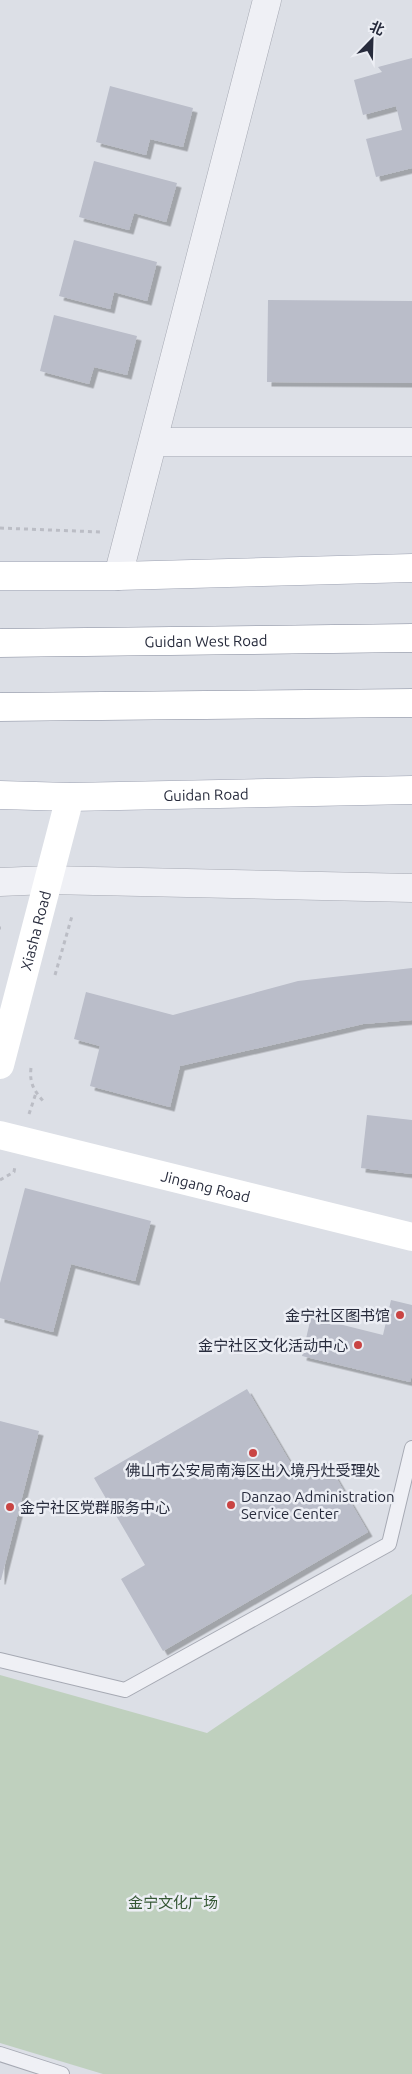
<svg xmlns="http://www.w3.org/2000/svg" width="412" height="2074" viewBox="0 0 412 2074" font-family="Ubuntu,'Noto Sans SC',sans-serif">
<style>
.green{fill:#bfd0be}
.building{fill:#babdc9;filter:url(#shadow)}
.lines{fill:none;stroke-linecap:round;stroke-linejoin:round}
.lane-casing{stroke:#a6a9b3;stroke-width:16}
.street-casing{stroke:#a6a9b3;stroke-width:29}
.primary-casing{stroke:#9ca1b1;stroke-width:29}
.highway-casing{stroke:#848a9c;stroke-width:29}
.path{stroke:#bbbdc5;stroke-width:3;stroke-dasharray:4 4;stroke-linecap:butt}
.lane{stroke:#eff0f5;stroke-width:14}
.street{stroke:#eff0f5;stroke-width:28}
.secondary{stroke:#fff;stroke-width:28}
.primary{stroke:#fff;stroke-width:28}
.highway{stroke:#fff;stroke-width:28}
.poi-dot{fill:#c94443;stroke:#eceef4;stroke-width:2}
.labels{text-anchor:middle;dominant-baseline:central;stroke-width:5;stroke-linejoin:round;paint-order:stroke}
.street-label{font-size:15px;fill:#272b3c;stroke:#eceef4}
.poi-label{font-size:15px;fill:#272b3c;stroke:#eceef4;text-anchor:end}
.park-label{font-size:15px;fill:#355734;stroke:#eceef4}
</style>
<defs>
<filter id="shadow"><feDropShadow dx="4.5" dy="4.5" stdDeviation="0" flood-color="#0004"/></filter>
</defs>
<rect width="100%" height="100%" fill="#dcdfe6"/>
<path class="green" d="M412,1594V2074H103L0,2043V1675L207,1733Z"/>
<path class="building" d="M412,58V168L376,177L366,139L402,130L396,106L363,115L354,80L382,72L378,67Z
M110,86L193,108L183,147L150,139L146,155L96,142Z
M94,161L177,183L166,222L134,213L129,230L79,217Z
M74,240L157,262L147,301L114,292L110,309L59,296Z
M268,300L412,301V383L267,382Z
M54,315L137,336L127,375L94,367L89,384L40,371Z
M412,968V1020L363,1024L180,1066L170,1107L90,1086L100,1046L74,1039L86,992L173,1015L298,981Z
M367,1115L412,1120V1174L361,1168Z
M25,1188L151,1221L135,1281L71,1264L53,1332L0,1318V1283Z
M391,1300L412,1305V1375L410,1382L302,1356L311,1317L383,1335Z
M247,1389L300,1479L327,1462L368,1532L163,1651L121,1579L145,1565L94,1478Z
M0,1421L39,1431L1,1580H0Z"/>
<g class="lines">
<g class="lane-casing">
<path id="lane" d="M0,1660L125,1690L389,1544L412,1448
M0,2054L62,2074"/>
</g>
<g class="street-casing">
<path id="street" d="M153,442H412
M118,576L267,0
M0,882L48,880L412,888"/>
</g>
<g class="primary-casing">
<g id="primary">
<path d="M0,576H118L412,568"/>
<path id="s3" d="M0,795L70,797L412,790"/>
</g>
</g>
<g class="highway-casing">
<g id="highway">
<path id="s4" d="M0,643L412,638"/>
<path d="M0,707L412,703"/>
</g>
</g>
<path class="path" d="M0,528L101,532
M0,928H1
M55,975L72,916
M31,1068C29,1084 35,1092 45,1103
M29,1114L36,1093
M0,1180L14,1172L15,1166"/>
<use href="#lane" class="lane"/>
<use href="#street" class="street"/>
<g class="secondary">
<path id="s1" d="M0,1065L70,797"/>
<path id="s2" d="M0,1135L412,1237"/>
</g>
<use href="#primary" class="primary"/>
<use href="#highway" class="highway"/>
</g>
<g class="poi-dot">
<circle cx="400" cy="1315" r="5"/>
<circle cx="358" cy="1345" r="5"/>
<circle cx="253" cy="1453" r="5"/>
<circle cx="231" cy="1505" r="5"/>
<circle cx="10" cy="1507" r="5"/>
</g>
<g class="labels">
<g class="street-label">
<text stroke="none"><textPath href="#s4" startOffset="206">Guidan West Road</textPath></text>
<text stroke="none"><textPath href="#s3" startOffset="206">Guidan Road</textPath></text>
<text stroke="none"><textPath href="#s1" startOffset="139">Xiasha Road</textPath></text>
<text stroke="none"><textPath href="#s2" startOffset="212">Jingang Road</textPath></text>
</g>
<g class="poi-label">
<text x="390" y="1315">金宁社区图书馆</text>
<text x="348" y="1345">金宁社区文化活动中心</text>
<text x="253" y="1470" text-anchor="middle">佛山市公安局南海区出入境丹灶受理处</text>
<text x="241" y="1496" text-anchor="start">Danzao Administration<tspan x="241" dy="17">Service Center</tspan></text>
<text x="20" y="1507" text-anchor="start">金宁社区党群服务中心</text>
</g>
<g class="park-label">
<text x="173" y="1902">金宁文化广场</text>
</g>
</g>
<g transform="translate(372 40) rotate(23)" stroke="#eceef4" stroke-width="4" paint-order="stroke">
<path d="M0-4L9 19L0 12L-9 19Z" fill="#272b3c"/>
<text y="-8" font-size="14" font-weight="bold" text-anchor="middle" fill="#272b3c">北</text>
</g>
</svg>
